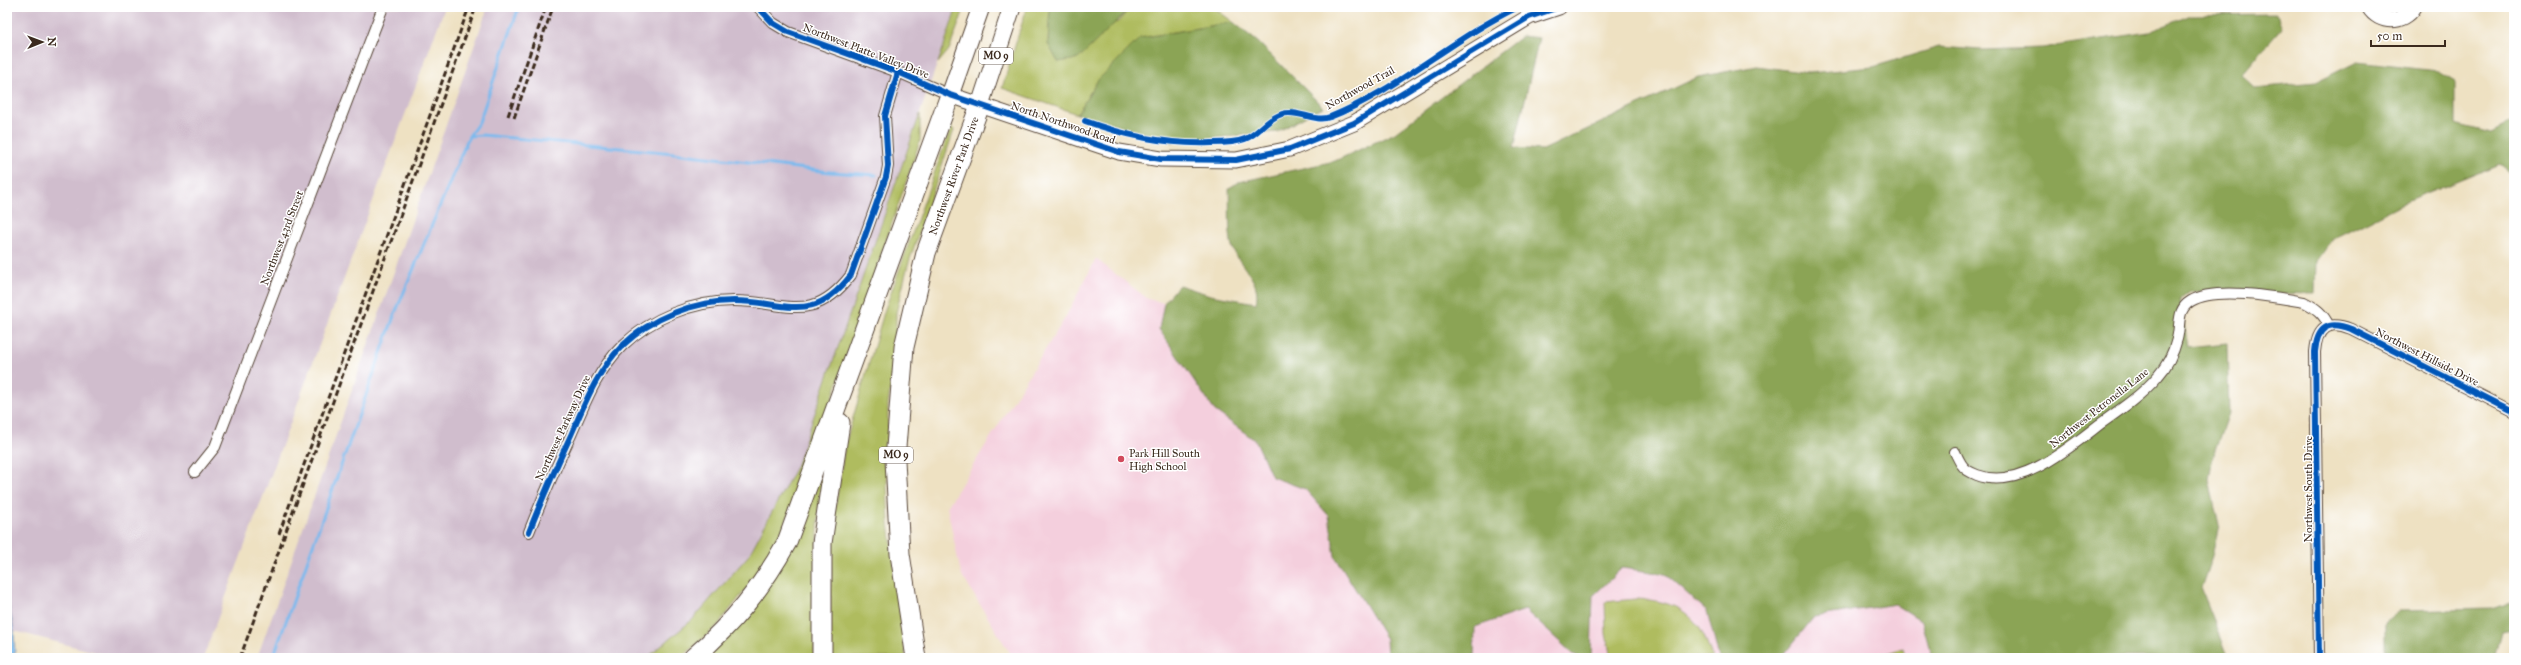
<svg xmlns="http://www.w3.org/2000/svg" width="2521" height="665" viewBox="0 0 2521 665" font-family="'IM FELL Great Primer',serif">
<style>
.built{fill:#f4cfdd}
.industrial{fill:#d0bdcd}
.green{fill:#afbc5e;stroke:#75733e}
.forest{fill:#8ba455;stroke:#63673a}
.water{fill:#7abaee;stroke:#5a7286}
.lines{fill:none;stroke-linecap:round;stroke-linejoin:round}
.stream{stroke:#7abaee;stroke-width:3}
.street-casing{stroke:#564537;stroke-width:12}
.secondary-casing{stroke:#564537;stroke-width:17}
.primary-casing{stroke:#564537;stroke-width:19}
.highway-casing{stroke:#564537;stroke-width:21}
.street{stroke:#fff;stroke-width:10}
.secondary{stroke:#fff;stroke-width:15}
.primary{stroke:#fff;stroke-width:17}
.highway{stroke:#fff;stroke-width:19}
.rail{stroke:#3b2a1e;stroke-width:3;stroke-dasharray:6 3;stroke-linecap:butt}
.cycleway-casing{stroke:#fff;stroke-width:8}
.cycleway{stroke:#0057b8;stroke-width:6}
.poi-dot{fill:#d1495b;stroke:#fff;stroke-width:1.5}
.labels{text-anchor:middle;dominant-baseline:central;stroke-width:3;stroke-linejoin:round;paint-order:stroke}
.shield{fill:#fff;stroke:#766a62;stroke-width:1}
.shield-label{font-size:10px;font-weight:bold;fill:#3b2a1e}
.street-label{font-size:11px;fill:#3b2a1e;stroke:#fff}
.poi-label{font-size:11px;fill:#3b2a1e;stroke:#fff;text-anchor:start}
</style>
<rect width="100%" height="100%" fill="#fff"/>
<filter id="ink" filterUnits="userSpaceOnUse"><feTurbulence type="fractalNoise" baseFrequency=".025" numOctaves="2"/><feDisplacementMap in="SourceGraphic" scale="8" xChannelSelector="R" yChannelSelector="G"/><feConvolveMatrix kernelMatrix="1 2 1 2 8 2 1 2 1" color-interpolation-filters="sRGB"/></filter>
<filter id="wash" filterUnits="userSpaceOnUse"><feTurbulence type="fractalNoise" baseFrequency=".012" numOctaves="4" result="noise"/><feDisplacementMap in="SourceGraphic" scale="16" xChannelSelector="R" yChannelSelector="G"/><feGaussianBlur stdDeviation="0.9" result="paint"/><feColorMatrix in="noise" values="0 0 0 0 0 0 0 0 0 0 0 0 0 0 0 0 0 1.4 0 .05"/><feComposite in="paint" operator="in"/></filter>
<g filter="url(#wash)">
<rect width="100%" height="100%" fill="#eee1c2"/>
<path class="built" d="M1096,259L1148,299L1164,303L1159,329L1214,410L1256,441L1272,477L1305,489L1329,516L1335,556L1386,639L1387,658H1013L961,574L947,507L1065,318Z
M1622,568L1665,574L1707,611L1719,658H1591L1593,596Z
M1895,604L1922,621L1932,658H1781L1814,617Z
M1526,610L1573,654L1581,658L1473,657L1475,627Z"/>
<path class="industrial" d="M7,7H445L203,658H118L14,631L7,595Z
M488,7H957L796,467L749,555L693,619L647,658H257Z"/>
<path class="green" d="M957,7H965L949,50L938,63Z
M1027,7H1050L1048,44L1118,22L1131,7H1213L1233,22L1140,38L1098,80L1077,114L1002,88Z
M920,114V141L811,461L777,543L765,565L717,626L681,658H647L693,619L749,555L796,467Z
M951,127L954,130L908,265L896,313V343L888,405L887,487L889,523L906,658H830L831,536L845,445L885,309Z
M820,471L823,473L819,499L814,658H701L724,637Z
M1635,599C1677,600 1701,615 1712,658H1611L1606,634L1605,602Z
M1903,648L1906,658H1873Z"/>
<path class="forest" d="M1050,7H1131L1078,59L1058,62L1048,44Z
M2277,14L2282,28L2241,75L2255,88L2316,82L2357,62L2438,71L2455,81V124L2491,133L2514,121V176L2500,164L2397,206L2332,239L2316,261L2315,294L2190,291L2180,299L2188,347L2227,343L2229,413L2212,461L2209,480L2219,526L2212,556L2201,588L2229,658H1932L1922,621L1895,604L1814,617L1781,658H1719L1707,611L1665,574L1622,568L1593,596L1591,658H1581L1573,654L1525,610L1475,627L1474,658H1387L1386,639L1335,556L1329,516L1305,489L1272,477L1256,441L1214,410L1159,329L1164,303L1179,285L1210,295L1256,303C1262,279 1239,268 1232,246C1228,231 1230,204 1229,188L1239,182L1335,161L1395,133L1522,36L1539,38L1514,148L1543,150L1698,77L1757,66L1809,73L1873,67L1939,47L1981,50L2042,48L2149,32L2191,15Z
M1233,22L1259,43L1323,107L1277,132L1172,142L1077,114L1098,80L1140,38Z
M2514,601V628L2501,630L2494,658H2385V622L2398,611L2493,609Z"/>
<path class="water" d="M7,595L14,631L15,658H7Z"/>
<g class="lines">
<path class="stream" d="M469,136L482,135L674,153L830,172L876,175
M273,658L394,316L469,136L479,122L519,7"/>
</g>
</g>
<g filter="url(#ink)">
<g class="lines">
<g class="street-casing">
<path id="street" d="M758,7L773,23L788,32L898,72L950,95
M1955,452C1957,456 1959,461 1962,465C1965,470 1972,473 1977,475C2019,491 2069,448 2100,424C2120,410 2142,395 2158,376C2167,366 2174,351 2177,339C2181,324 2176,310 2191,301C2215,286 2276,297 2304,302C2316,308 2323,313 2329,326
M195,472L215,447L383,7
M529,532C542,499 556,467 571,435C585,403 597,371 622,346C651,318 693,301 734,301C785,301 812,326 851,275L886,177L888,166L885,116L898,72
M2319,658L2315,352C2317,327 2328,320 2351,329L2514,412"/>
</g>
<g class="secondary-casing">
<path id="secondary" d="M2369,7C2379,24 2404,24 2414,7
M950,95L1119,152L1161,159L1236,160L1290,149L1354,123L1529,17L1559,7"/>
</g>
<g class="primary-casing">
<path id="primary" d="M950,95L981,7
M980,105L1012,7"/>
</g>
<g class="highway-casing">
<path id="highway" d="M693,658C734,622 761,589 787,542L950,95
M822,658V543L840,423
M916,658L900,554L895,460L904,347L926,253L980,105"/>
</g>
<use href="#street" class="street"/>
<use href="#secondary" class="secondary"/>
<use href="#primary" class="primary"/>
<use href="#highway" class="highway"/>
<path class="rail" d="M508,116L546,7
M514,118L553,7
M279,534L469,7
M240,658L476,7"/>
<g class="cycleway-casing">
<path id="cycleway" d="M758,7L773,23L788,32L898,72L950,95L1119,152L1161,159L1236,160L1290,149L1354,123L1529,17L1559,7
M1085,121C1126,136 1168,145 1212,143C1223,143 1235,143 1245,139C1259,134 1266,119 1282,114C1298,109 1314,123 1330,117C1396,91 1453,38 1518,7
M529,532C542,499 556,467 571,435C585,403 597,371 622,346C651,318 693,301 734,301C785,301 812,326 851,275L886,177L888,166L885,116L898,72
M2319,658L2315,352C2317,327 2328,320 2351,329L2514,412"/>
</g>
<use href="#cycleway" class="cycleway"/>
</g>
</g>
<circle class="poi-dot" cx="1121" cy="459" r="4"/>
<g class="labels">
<g class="shield">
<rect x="979" y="48" width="34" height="16" rx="3"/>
<rect x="879" y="447" width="34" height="16" rx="3"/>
</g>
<g class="shield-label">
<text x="996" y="56">MO 9</text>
<text x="896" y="455">MO 9</text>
</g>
<g class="street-label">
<text transform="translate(866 51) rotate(21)">Northwest Platte Valley Drive</text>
<text transform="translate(1360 88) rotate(-29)">Northwood Trail</text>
<text transform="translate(1063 123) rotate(19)">North Northwood Road</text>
<text transform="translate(954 176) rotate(-70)">Northwest River Park Drive</text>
<text transform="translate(282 238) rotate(-69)">Northwest 43rd Street</text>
<text transform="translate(2427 357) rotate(27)">Northwest Hillside Drive</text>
<text transform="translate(2099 408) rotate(-38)">Northwest Petronella Lane</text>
<text transform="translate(563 428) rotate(-65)">Northwest Parkway Drive</text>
<text transform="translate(2308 489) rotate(-90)">Northwest South Drive</text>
</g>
<g class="poi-label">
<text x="1129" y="453">Park Hill South<tspan x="1129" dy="13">High School</tspan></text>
</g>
</g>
<rect width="2521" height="665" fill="none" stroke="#fff" stroke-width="24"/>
<g transform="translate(42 42) rotate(89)" stroke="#ffffff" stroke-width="3" paint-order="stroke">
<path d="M0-3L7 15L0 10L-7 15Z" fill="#3b2a1e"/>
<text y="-6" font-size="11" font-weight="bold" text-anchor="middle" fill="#3b2a1e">N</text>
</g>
<path d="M2371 40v6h74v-6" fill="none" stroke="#3b2a1e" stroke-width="2"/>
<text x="2377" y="40" font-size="12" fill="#3b2a1e" stroke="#ffffff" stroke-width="3" paint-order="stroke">50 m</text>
</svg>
